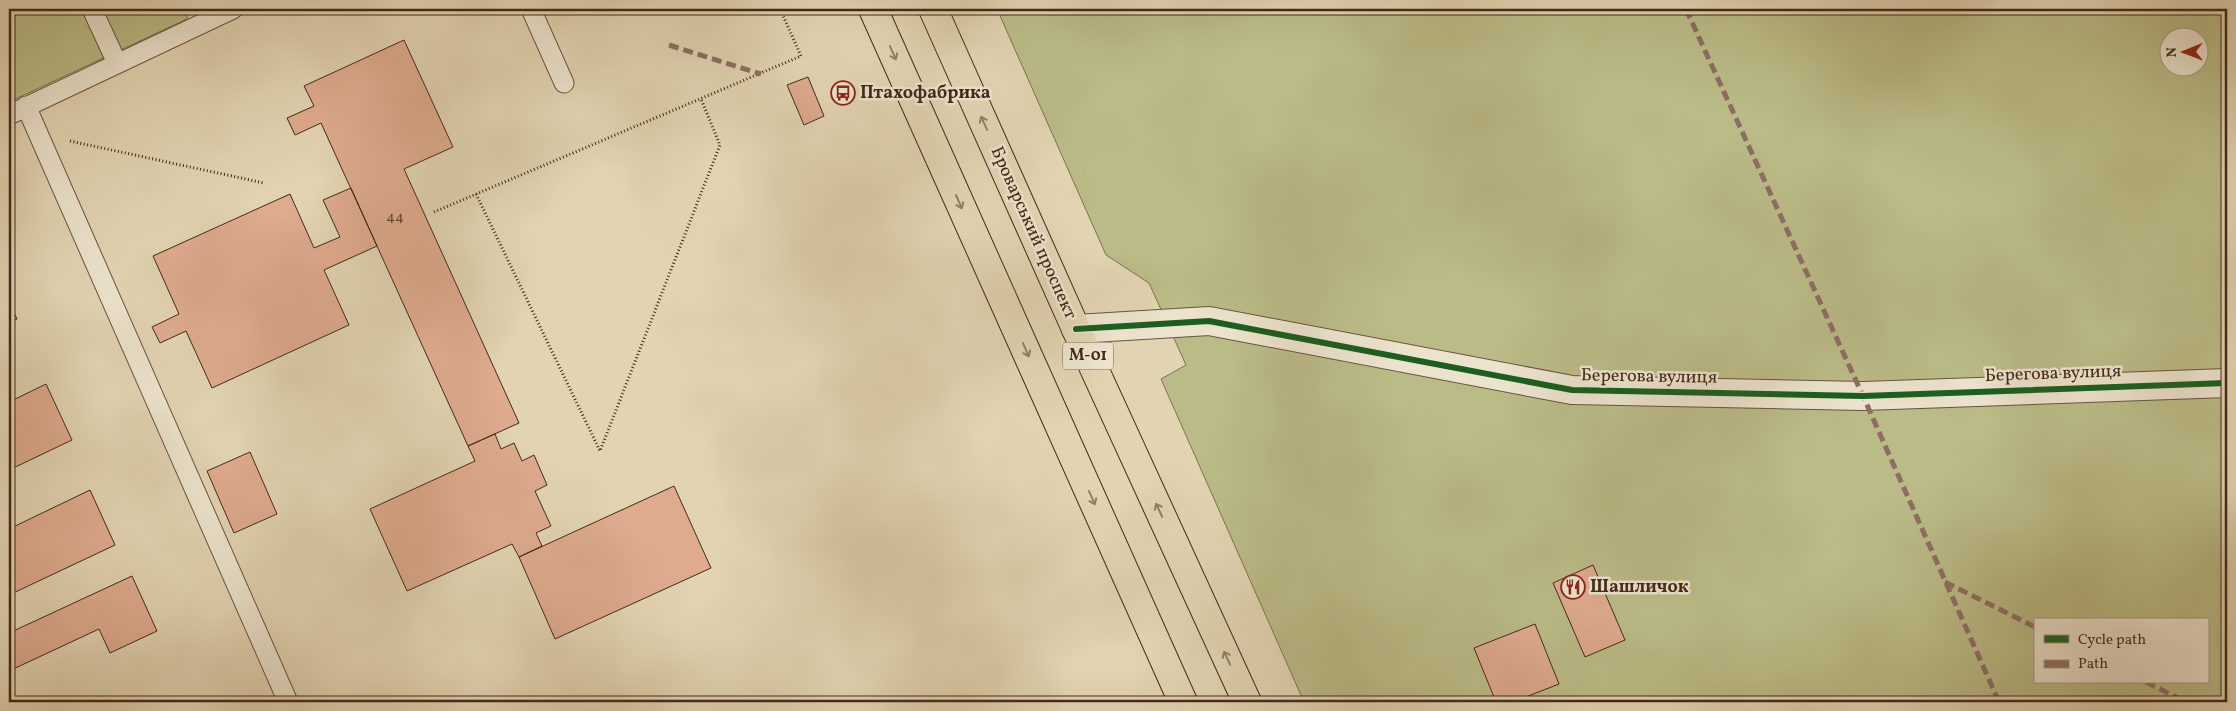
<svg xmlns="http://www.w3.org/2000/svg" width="2236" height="711" viewBox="0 0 2236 711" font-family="Vollkorn,serif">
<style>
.green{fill:#babb87;stroke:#7e7250;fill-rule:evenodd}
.building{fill:#deab8e;stroke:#422919}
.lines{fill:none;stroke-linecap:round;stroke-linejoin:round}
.service-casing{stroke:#6a543f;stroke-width:21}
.minor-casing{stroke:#6a543f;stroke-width:30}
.trunk-casing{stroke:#422919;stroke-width:30}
.path{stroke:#422919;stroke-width:3;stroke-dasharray:1 2.5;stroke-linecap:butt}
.service{stroke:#ece3cd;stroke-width:19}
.minor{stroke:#ece3cd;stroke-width:28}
.trunk{stroke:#e2d4b2;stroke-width:28}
.quiet{stroke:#8d6e63;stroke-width:5;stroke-dasharray:10 5;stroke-linecap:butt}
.cycleway-casing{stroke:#ece3cd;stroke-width:9}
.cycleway{stroke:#1b5e20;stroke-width:6}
.oneway{stroke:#927e66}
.labels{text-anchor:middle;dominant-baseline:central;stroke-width:5;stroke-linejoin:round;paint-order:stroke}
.number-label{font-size:15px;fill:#694a36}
.shield{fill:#ece3cd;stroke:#75614f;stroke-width:1}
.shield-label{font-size:16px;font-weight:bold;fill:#422919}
.poi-label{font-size:18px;font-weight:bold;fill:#422919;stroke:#ece3cd;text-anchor:start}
.street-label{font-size:18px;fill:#422919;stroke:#ece3cd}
</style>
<rect width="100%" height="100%" fill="#e2d4b2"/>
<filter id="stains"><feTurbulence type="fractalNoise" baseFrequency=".004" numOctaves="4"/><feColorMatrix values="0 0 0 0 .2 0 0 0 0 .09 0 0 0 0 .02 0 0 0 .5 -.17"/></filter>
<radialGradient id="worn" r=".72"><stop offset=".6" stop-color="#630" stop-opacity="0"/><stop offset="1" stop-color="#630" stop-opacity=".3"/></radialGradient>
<path class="green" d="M9,9H188L187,19L9,102Z
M997,9H2227V702H1304L1161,379L1186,365L1149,283L1106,255ZM2168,38H2198V68H2168ZM2035,620H2207V682H2035Z"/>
<path class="building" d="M404,40L453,147L404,169L519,423L468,446L321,123L295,135L287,118L314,106L304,86Z
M808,77L824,116L804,125L787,85Z
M351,188L377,246L324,270L349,325L212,388L186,331L160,343L152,327L179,314L153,256L290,194L314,248L340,237L323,200Z
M9,302L17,319L9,323Z
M46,384L72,440L9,470V402Z
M495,434L501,449L514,443L522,461L534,455L547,485L535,491L551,526L536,533L542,546L519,557L512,544L407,591L370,509L475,461L468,446Z
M250,452L277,514L234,533L207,471Z
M674,486L711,568L555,639L519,557Z
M90,490L115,545L9,595V529Z
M1593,565L1625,640L1585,657L1553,583Z
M132,576L157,631L110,653L99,629L9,671V633Z
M1535,624L1559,684L1513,702H1496L1474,648Z"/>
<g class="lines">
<g class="service-casing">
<path id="service" d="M92,9L117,63
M531,9L564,83
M26,106L288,702
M9,115L233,9"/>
</g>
<g class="minor-casing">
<path id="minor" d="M1076,329L1209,321L1572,390L1863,396L2227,383"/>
</g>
<g class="trunk-casing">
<path id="trunk" d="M873,9L1183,702
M933,9L1076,329L1247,702"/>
</g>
<path class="path" d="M70,141L264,183
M476,194L600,451L720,145L701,99
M434,212L801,56L780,9"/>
<use href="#service" class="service"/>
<use href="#minor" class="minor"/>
<use href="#trunk" class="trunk"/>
<path class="quiet" d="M1686,9L1863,396L1999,702
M669,45L761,74
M1945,582L2035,627
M2146,682L2186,702"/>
<g class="cycleway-casing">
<path id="cycleway" d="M1076,329L1209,321L1572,390L1863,396L2227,383"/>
</g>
<use href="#cycleway" class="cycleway"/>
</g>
<defs><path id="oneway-shaft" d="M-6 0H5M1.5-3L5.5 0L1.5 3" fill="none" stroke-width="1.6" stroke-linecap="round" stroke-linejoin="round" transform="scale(1.25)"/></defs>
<g class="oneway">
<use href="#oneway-shaft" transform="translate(893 53) rotate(66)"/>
<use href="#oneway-shaft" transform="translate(984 123) rotate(-114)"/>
<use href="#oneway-shaft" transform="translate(959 202) rotate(66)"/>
<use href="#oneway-shaft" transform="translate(1026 350) rotate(66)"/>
<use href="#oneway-shaft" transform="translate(1092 498) rotate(66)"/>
<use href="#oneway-shaft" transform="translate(1159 510) rotate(-115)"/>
<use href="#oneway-shaft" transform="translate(1227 658) rotate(-115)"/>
</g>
<defs>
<g id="bus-ring" transform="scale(1.25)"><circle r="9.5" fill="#ece3cd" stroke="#8f2418" stroke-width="1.5"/><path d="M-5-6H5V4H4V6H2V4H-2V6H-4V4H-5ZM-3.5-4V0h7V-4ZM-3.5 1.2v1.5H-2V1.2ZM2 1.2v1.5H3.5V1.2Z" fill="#8f2418"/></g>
<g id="restaurant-ring" transform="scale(1.25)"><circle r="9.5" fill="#ece3cd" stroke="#8f2418" stroke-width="1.5"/><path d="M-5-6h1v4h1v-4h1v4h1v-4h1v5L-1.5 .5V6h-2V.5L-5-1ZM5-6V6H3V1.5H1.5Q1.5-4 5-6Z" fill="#8f2418"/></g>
</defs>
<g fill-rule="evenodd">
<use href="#bus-ring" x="843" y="93"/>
<use href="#restaurant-ring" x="1573" y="587"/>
</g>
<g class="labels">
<g class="number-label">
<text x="395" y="217">44</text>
</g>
<rect class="shield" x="1063" y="342.5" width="50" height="27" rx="4"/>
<g class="shield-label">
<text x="1088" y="356">М-01</text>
</g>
<g class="poi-label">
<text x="860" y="93">Птахофабрика</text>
<text x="1590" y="587">Шашличок</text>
</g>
<g class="street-label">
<text transform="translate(1033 233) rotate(66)">Броварський проспект</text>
<text transform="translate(2053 374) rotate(-2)">Берегова вулиця</text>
<text transform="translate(1649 377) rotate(1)">Берегова вулиця</text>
</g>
</g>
<rect width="2236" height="711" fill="none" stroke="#e2d4b2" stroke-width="30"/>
<rect x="10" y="10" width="2216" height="691" fill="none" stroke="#422919" stroke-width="2.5"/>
<rect x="15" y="15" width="2206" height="681" fill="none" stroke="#422919"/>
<rect x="2034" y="618" width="175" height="65" fill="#ece3cd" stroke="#a89985"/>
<rect x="2044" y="635" width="25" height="8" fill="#1b5e20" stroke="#a89985"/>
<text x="2078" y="644" font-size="15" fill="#422919">Cycle path</text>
<rect x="2044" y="660" width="25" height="8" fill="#8d6e63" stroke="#a89985"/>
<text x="2078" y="668" font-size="15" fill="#422919">Path</text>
<g transform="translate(2184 52) rotate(269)"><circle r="24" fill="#ece3cd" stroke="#a89985"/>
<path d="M0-4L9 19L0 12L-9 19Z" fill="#8f2418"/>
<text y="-8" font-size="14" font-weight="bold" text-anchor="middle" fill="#422919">N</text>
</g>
<rect width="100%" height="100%" filter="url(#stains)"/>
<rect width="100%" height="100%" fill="url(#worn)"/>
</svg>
